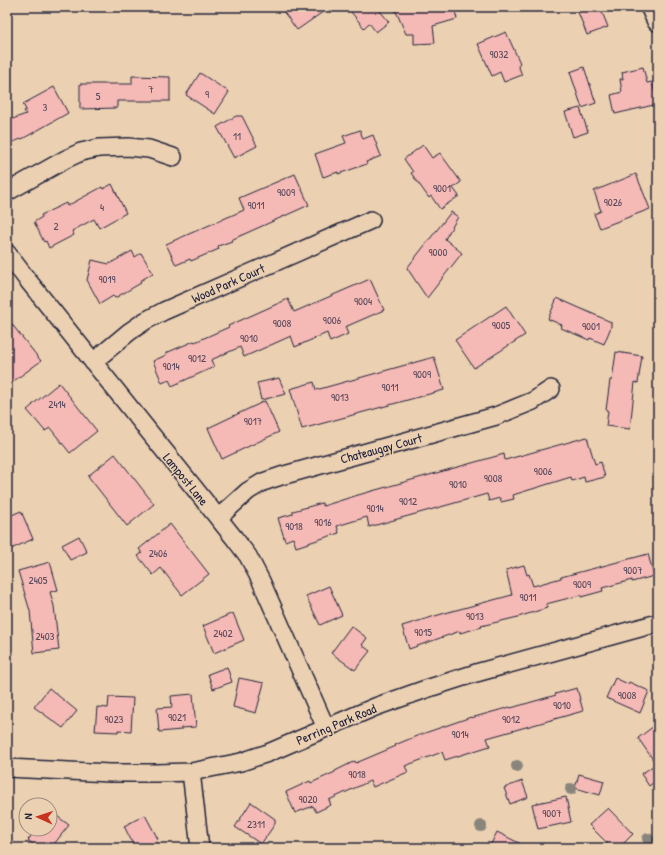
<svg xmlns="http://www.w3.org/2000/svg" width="665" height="855" viewBox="0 0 665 855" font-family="'Patrick Hand',sans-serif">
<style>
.building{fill:#f5b9b6;stroke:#22223b}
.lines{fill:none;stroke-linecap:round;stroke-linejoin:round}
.street-casing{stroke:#22223b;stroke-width:20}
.secondary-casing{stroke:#22223b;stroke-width:25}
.street{stroke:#ebd1b2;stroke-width:17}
.secondary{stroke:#ebd1b2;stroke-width:22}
.tree{fill:#89857d}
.labels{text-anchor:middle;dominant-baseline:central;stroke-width:3;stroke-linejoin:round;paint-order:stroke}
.number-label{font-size:11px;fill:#57485a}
.street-label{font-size:13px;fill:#22223b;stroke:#ebd1b2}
</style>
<rect width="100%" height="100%" fill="#ebd1b2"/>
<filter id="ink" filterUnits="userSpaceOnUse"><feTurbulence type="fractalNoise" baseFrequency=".025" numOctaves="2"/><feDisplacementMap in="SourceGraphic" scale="8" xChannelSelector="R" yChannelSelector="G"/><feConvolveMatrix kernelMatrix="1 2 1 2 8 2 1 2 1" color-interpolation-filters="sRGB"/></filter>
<g filter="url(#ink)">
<path class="building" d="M280,7H330L297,30Z
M347,7H377L389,22L376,32L369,23L364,28Z
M394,7H454L457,19L433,26L435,43L414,44V34H406Z
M576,7H600L608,27L587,35Z
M506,32L520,63L518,65L522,75L504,82L500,72L492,76L478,44Z
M584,67L596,103L582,108L570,72Z
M643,67L647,83L652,82L658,104L615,114L611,95L622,92L620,79H623L622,72Z
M200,73L229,92L215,114L186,95Z
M132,76L170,77V101H117V108L80,109V84H132Z
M54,87L68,113L24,138L7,144V121L26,114L24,111L26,110L23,104Z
M580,108L588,132L573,137L565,112Z
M236,116H242L257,146L234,158L217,127Z
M360,130L363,139L373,135L381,156L366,162L367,164L338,174V172L323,177L315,154L346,143L343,136Z
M423,145L432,158L440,153L461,182L453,188L459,196L440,209L431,196L429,198L411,173L413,172L404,159Z
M295,174L309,205L231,240L232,241L218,246L219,249L191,261L190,259L176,265L166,244L244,210L239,198Z
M636,174L650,209L600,228L594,214L601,211L594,191Z
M112,184L126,213L99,228L94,219L72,231L74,235L49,248L46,241L44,242L34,222L42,217L41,215L66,203L67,206L102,187L103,189Z
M451,212L458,217L445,239L462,253L427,298L407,268Z
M132,251L135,257L141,253L153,273L140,281L141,283L115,298L113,296L100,304L87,280L92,260L109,264Z
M370,279L384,310L345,327L348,334L330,342L327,333L295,347L291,336L244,357L240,347L211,360L214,367L172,386L169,380L162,383L153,361L166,355V353L194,341L195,342L229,327L228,326L288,299L294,312Z
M557,298L611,322V327L604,344L590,338L589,340L561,328L562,325L548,319Z
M506,306L525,335L474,368L455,340Z
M7,318L41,361L7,386Z
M616,352L642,356L638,383L635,382L630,429L606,426L608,411L606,410L610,380H612Z
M434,357L444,390L302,429L290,389L314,382L316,390Z
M279,378L286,394L261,400L257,383Z
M59,383L97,431L70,453L50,428L45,431L27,410L33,405H32Z
M265,401L279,432L222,459L208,428Z
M587,437L595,464L601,462L605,477L585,482L584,477L572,481L571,477L513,495L514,499L501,502L500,498L489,501L487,494L369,527L367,517L337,526L339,533L296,547L293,538L285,541L278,518L293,514V511L322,503L323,506L358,495L504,454L505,460Z
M115,454L154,504L127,526L88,476Z
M21,511L33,539L11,549L7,540V517Z
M170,524L209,574L182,595L161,568L153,575L138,556L142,553L139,549Z
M79,536L87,552L70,560L62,545Z
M648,554L654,576L632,582V580L602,588L603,591L581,597V595L546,604L547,608L518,617L481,626L482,627L460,633V631L409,649L402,626L445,613L512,595L506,570L524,565L527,575L529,574L533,586L561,578V577Z
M50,562L58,590L50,592L54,606L59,650L34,653L30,611L18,571Z
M329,586L342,615L320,625L306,596Z
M233,613L244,640L214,653L203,626Z
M351,626L367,638L362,645L370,651L355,670L331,653Z
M227,667L232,682L213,689L208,674Z
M239,678L264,683L256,713L233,707Z
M615,678L628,684L629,682L649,691L640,713L606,698Z
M49,688L77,711L63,728L34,707Z
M577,688L583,711L487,738L490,746L445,760L442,752L405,766L408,772L373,787L370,781L329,800L331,805L316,812L313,806L295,813L286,792L310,781L311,783L335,772V771L355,761L356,763L396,746L395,745L419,735L471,717V718L510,707L511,708L556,695L555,694Z
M193,694L196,727L181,728V730L159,732L157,708L172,707L171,696Z
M109,697L133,698L131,731L118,730V732L95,731L97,707L108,708Z
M658,723V779L649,786L641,774L656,764L638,738Z
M579,774L604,781L600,795L575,788Z
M522,781L528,797L510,804L504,788Z
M566,797L571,822L538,829L532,804Z
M251,802L275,819V824L261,844L235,827Z
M608,808L633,834L619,848H612L589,825Z
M50,811L69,825L51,848H38L28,840L36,829H50Z
M145,815L158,839L156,840L160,848H135L124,826Z
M497,832L529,848H489Z"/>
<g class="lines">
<g class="street-casing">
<path id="street" d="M7,192L66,159L81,152L99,148L128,147L149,149L173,157
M7,253L26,278L235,539L248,556L261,581L326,728
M93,362L129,332L145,321L164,311L371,220
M218,518L248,491L263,482L281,476L496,416L533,401L551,389
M7,768L110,773H156L191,772L241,762L268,753L375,707L426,689L476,673L658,623
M191,772L200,848"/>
</g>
<g class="secondary-casing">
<path id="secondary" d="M652,7L658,20"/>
</g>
<use href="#street" class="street"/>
<use href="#secondary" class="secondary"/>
</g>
<g class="tree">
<circle cx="517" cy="766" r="6"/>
<circle cx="571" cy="789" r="6"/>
<circle cx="481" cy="826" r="6"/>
<circle cx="648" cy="839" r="6"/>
</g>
</g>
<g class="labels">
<g class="number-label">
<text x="499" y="54">9032</text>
<text x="151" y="89">7</text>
<text x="207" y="94">9</text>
<text x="98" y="96">5</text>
<text x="45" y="107">3</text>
<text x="237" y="136">11</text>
<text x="442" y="188">9001</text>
<text x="286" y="192">9009</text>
<text x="613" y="202">9026</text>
<text x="256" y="205">9011</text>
<text x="102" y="207">4</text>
<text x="56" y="226">2</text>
<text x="438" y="252">9000</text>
<text x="107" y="279">9019</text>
<text x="363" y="301">9004</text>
<text x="332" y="320">9006</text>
<text x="282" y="323">9008</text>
<text x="501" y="325">9005</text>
<text x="591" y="326">9001</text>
<text x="249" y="338">9010</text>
<text x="197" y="358">9012</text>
<text x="171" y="366">9014</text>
<text x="422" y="374">9009</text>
<text x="390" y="387">9011</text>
<text x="340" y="397">9013</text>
<text x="57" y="404">2414</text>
<text x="253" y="421">9017</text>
<text x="543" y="471">9006</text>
<text x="493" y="478">9008</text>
<text x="458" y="484">9010</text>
<text x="408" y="501">9012</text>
<text x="375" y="508">9014</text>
<text x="323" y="522">9016</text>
<text x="294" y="526">9018</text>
<text x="158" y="553">2406</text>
<text x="633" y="570">9007</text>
<text x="38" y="580">2405</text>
<text x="582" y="584">9009</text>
<text x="528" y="597">9011</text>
<text x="475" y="616">9013</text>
<text x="423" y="632">9015</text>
<text x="223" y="633">2402</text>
<text x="45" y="636">2403</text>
<text x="627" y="695">9008</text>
<text x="562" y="705">9010</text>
<text x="177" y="717">9021</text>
<text x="114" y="719">9023</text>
<text x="511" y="719">9012</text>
<text x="460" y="734">9014</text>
<text x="357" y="774">9018</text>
<text x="308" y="799">9020</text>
<text x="552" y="813">9007</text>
<text x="256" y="824">2311</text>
</g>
<g class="street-label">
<text transform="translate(228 283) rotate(-24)">Wood Park Court</text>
<text transform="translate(381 448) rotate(-15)">Chateaugay Court</text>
<text transform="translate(186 479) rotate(51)">Lampost Lane</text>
<text transform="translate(336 724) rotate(-23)">Perring Park Road</text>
</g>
</g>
<rect width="665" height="855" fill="none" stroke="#ebd1b2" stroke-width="24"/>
<rect x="12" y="12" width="641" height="831" fill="none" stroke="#22223b" stroke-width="1.5" filter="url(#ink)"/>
<g transform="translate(38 817) rotate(273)"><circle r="19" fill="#ebd1b2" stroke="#9b8b82"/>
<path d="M0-3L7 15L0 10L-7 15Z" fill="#c8321e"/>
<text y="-6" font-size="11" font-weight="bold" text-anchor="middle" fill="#22223b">N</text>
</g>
</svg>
